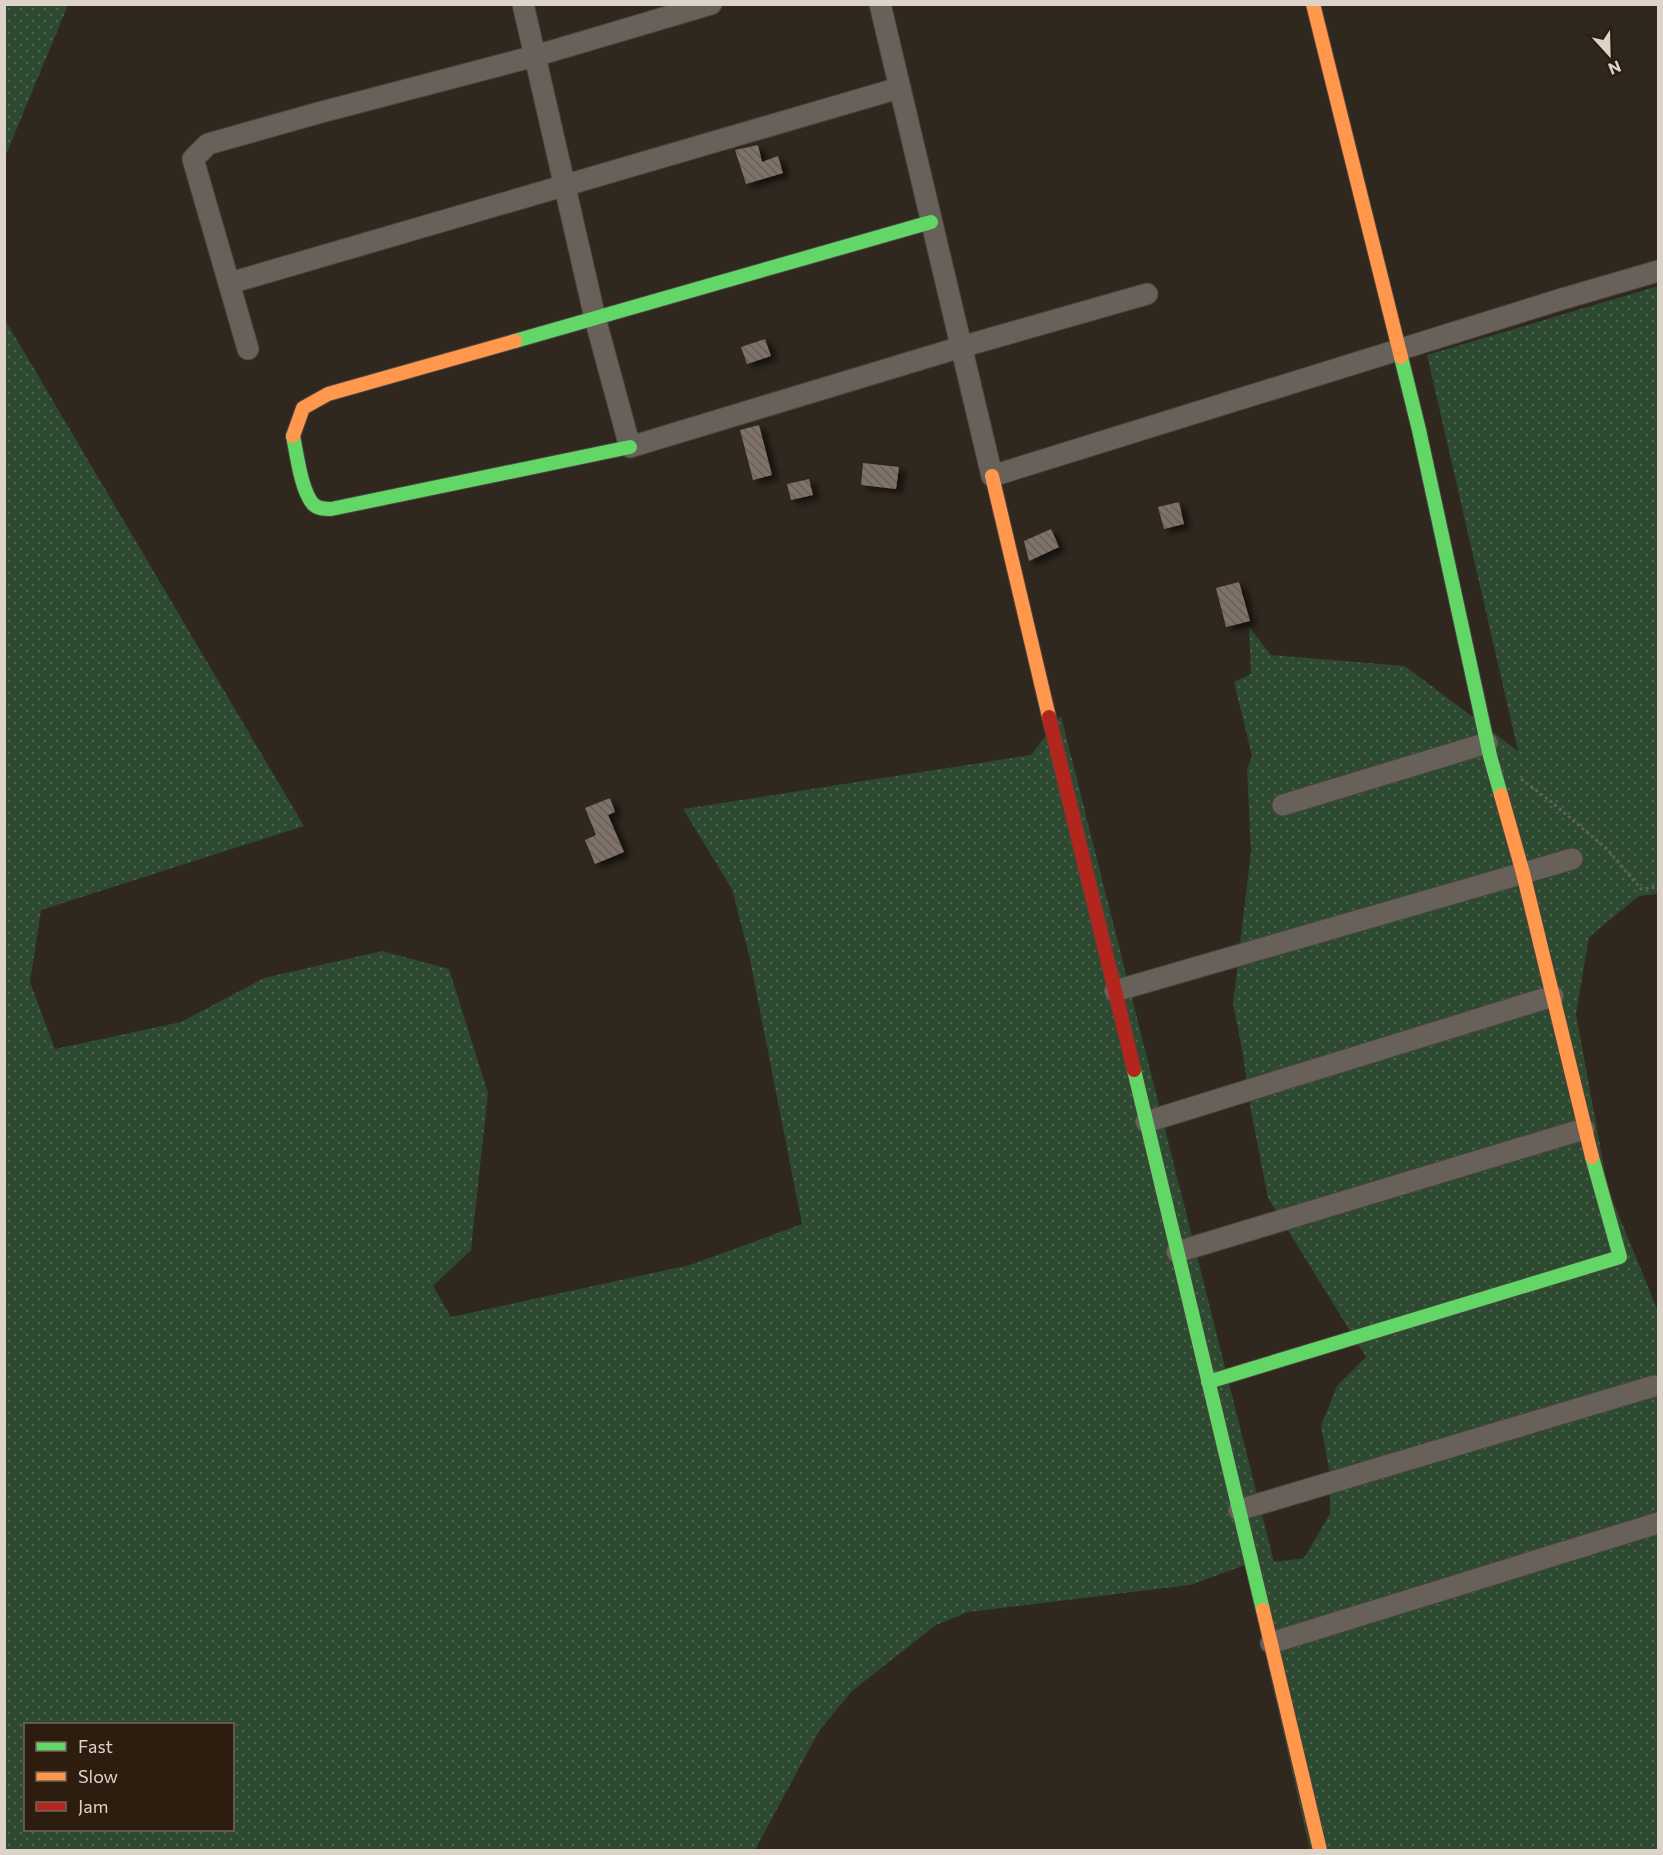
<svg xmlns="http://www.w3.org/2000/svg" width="1663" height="1855" viewBox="0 0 1663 1855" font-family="Commissioner,sans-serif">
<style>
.grass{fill:url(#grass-dots);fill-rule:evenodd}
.building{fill:url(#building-back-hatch);filter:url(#shadow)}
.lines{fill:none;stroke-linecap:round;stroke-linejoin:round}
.street-casing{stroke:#4b433c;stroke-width:23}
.fast-casing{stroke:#4b433c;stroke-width:16}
.slow-casing{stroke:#4b433c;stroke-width:16}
.jam-casing{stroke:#4b433c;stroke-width:16}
.path{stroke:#635d56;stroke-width:3;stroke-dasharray:3 3;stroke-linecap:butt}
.street{stroke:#68615a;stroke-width:21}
.fast{stroke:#63d668;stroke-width:14}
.slow{stroke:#ff974d;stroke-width:14}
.jam{stroke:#b3261e;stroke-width:14}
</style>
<defs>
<pattern id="grass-dots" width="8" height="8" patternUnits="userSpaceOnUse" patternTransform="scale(1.5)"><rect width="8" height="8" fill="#2d4a31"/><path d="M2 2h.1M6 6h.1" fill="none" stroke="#4b634e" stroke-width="1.8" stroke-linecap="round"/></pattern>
<pattern id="building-back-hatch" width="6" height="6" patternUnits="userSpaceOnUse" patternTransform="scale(1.5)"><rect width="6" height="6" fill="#7f7267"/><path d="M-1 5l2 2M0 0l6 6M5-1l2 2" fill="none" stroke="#675e56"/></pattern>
<filter id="shadow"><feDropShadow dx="6" dy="4" stdDeviation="3" flood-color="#0009"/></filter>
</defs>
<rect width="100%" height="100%" fill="#30271e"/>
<path class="grass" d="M5,4L68,5L5,157L4,5Z
M1658,286V894L1639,896L1589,937L1576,1014L1608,1189L1658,1311V1850H1310L1245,1565L1190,1585L968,1612L936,1625L852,1691L819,1731L755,1850H5L4,318L304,826L41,910L30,982L55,1049L181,1022L264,978L382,951L449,969L488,1093L471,1250L433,1286L451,1317L690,1265L802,1224L749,955L732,889L683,809L1031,755L1061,716L1274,1562L1304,1558L1330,1514V1475L1321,1426L1337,1386L1366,1357L1268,1198L1250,1106L1242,1049L1233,1004L1251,851L1247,770L1252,756L1234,682L1251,674L1249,627L1271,655L1405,666L1518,751L1427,355ZM26,1724H232V1830H26Z"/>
<path class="building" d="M758,145L762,162L778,156L783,173L746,184L735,150Z
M765,339L771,356L747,364L741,347Z
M759,425L772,475L753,480L740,430Z
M863,463L899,467L896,489L861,485Z
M809,479L813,495L791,500L787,484Z
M1179,502L1184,524L1164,529L1158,507Z
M1051,529L1059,547L1029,561L1024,541Z
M1239,582L1250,621L1226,627L1216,588Z
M610,798L615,812L608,815L624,852L595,864L585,840L596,835L585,808Z"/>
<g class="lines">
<g class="street-casing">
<path id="street" d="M523,4L595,318L630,447L961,347L1147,294
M880,4L992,476L1562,299L1658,271
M230,283L899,88
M248,349L193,159L208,144L318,113L535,56L711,4
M1283,805L1487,743
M1115,991L1572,859
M1146,1122L1553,996
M1177,1252L1584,1129
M1239,1510L1654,1386
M1271,1643L1658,1523"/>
</g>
<g class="fast-casing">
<path id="fast" d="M515,341L931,222
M1401,357L1419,430L1490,756L1501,795
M293,436C297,455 301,490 313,504C318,509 325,509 331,509L630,447
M1134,1070L1263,1610
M1208,1382L1620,1257L1592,1157"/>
</g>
<g class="slow-casing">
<path id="slow" d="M1313,4L1401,357
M293,436L303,408L328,394L515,341
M992,476L1049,717
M1501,795L1523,873L1592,1157
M1263,1610L1320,1850"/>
</g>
<g class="jam-casing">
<path id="jam" d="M1049,717L1134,1070"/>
</g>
<path class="path" d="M1521,779L1549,800L1607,849L1641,889L1658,887"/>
<use href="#street" class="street"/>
<use href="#fast" class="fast"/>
<use href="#slow" class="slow"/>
<use href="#jam" class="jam"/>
</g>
<rect width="1663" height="1855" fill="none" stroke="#ded3c9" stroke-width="12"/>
<rect x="24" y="1723" width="210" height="108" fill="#2d1d0e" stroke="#746659" stroke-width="1.5"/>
<rect x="36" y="1742" width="30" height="9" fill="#63d668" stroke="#746659" stroke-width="1.5"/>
<text x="78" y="1753" font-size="18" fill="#ded3c9">Fast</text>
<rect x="36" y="1772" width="30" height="9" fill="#ff974d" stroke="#746659" stroke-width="1.5"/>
<text x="78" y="1783" font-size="18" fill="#ded3c9">Slow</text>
<rect x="36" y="1802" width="30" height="9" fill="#b3261e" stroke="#746659" stroke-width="1.5"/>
<text x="78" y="1813" font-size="18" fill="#ded3c9">Jam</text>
<g transform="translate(1609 54) rotate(158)" stroke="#2d1d0e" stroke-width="4.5" paint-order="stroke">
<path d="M0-4.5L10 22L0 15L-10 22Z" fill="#ded3c9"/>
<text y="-9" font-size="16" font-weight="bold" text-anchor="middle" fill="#ded3c9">N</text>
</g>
</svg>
